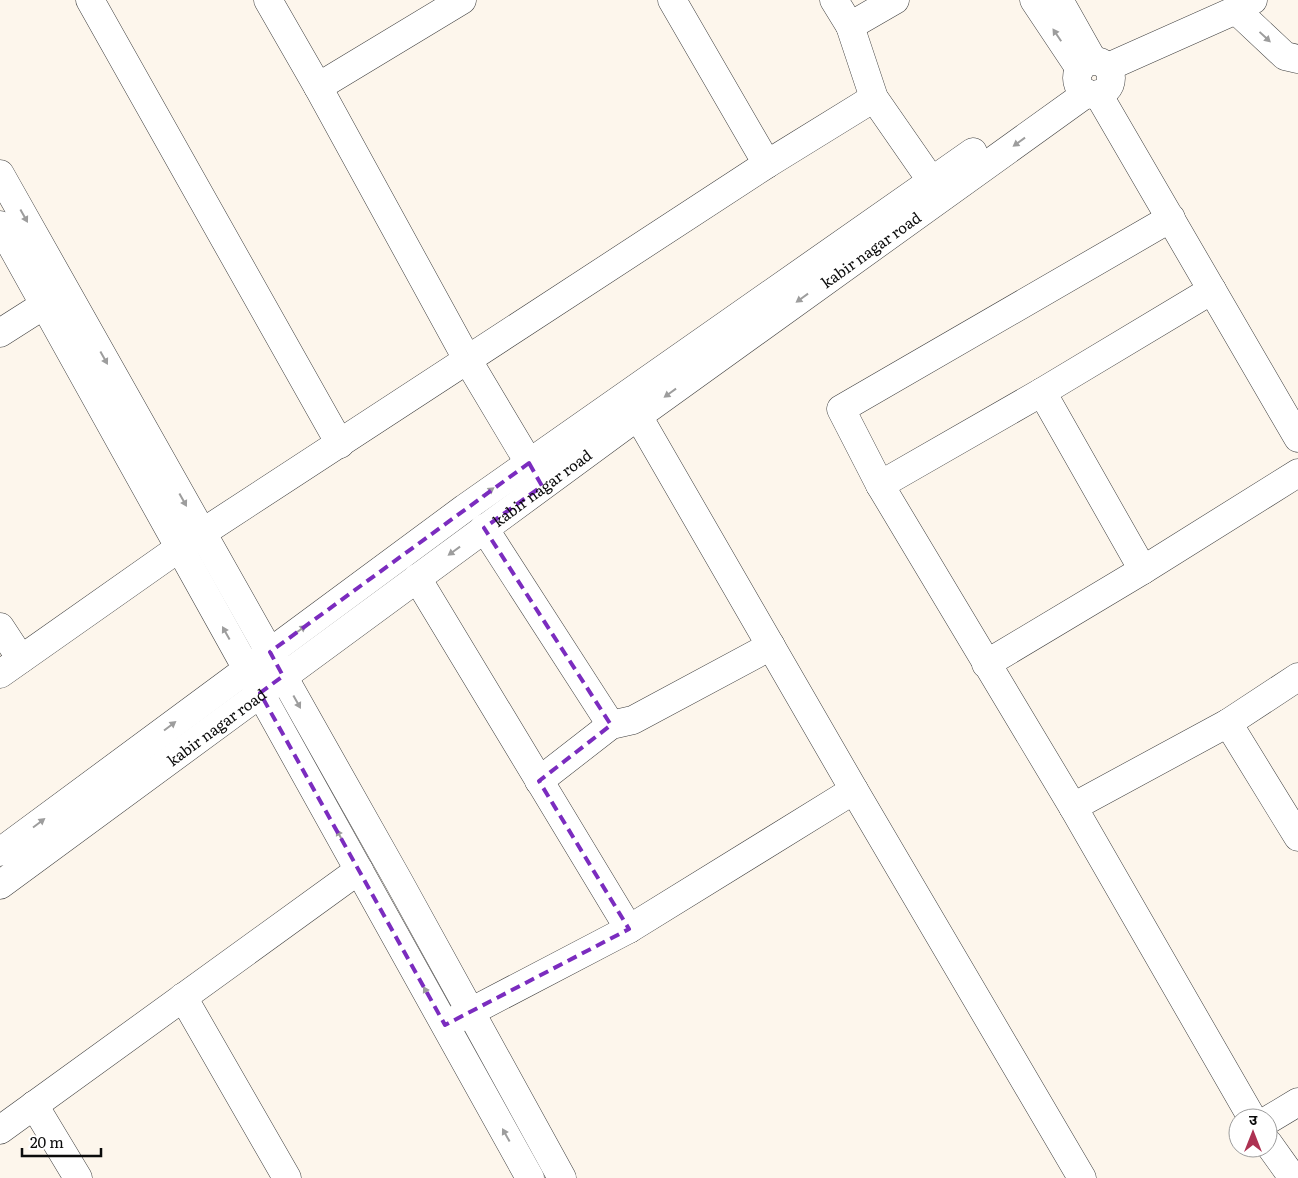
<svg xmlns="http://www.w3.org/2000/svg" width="1298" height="1178" viewBox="0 0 1298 1178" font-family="Literata,'Noto Sans Devanagari',serif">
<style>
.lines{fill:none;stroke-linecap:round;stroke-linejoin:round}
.street-casing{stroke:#3e3e3e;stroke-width:29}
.street{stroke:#fff;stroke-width:28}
.oneway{fill:#9d9d9d}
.marked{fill:none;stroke:#7b2cbf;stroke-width:4;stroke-dasharray:10 6;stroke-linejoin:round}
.labels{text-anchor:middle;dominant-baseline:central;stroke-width:5;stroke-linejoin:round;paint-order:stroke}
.street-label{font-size:15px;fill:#0b0b0b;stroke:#fff}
</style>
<rect width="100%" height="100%" fill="#fdf6ec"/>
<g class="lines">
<g class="street-casing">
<g id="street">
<path d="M90,0L340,444"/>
<path d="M268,0L318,87L467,359L538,478"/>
<path d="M672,0L767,164"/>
<path d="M834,0L850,26L874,98L942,196"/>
<path d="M1034,0L1080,69"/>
<path d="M1059,0L1090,55"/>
<path d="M1236,10L1285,56L1298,59"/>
<path d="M850,26L895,0"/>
<circle cx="1094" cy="78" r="17"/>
<path d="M1108,67L1236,10L1253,0"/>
<path d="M318,87L462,0"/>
<path d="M1098,94L1298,438"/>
<path d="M0,174L398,880L562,1178"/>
<path d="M1171,218L841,409L880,485L1073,807L1252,1118"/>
<path d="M0,225L530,1178"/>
<path d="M0,333L44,305"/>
<path d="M1042,392L1143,570"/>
<path d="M638,416L854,790L1082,1178"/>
<path d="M880,485L1042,392L1212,290"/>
<path d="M484,528L611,725"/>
<path d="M417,578L629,929"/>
<path d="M0,627L21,659"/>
<path d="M986,664L1143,570L1298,473"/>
<path d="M0,674L179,548L767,164L874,98"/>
<path d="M1228,723L1298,837"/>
<path d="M539,781L611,725L633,720L771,646"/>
<path d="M1073,807L1228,723L1298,677"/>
<path d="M0,852L465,508L973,152"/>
<path id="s1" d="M0,885L638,416L1087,93"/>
<path d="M183,997L287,1178"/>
<path d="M455,1020L629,929L854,790"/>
<path d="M34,1105L78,1178"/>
<path d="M1268,1120L1298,1102"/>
<path d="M0,1130L359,870"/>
<path d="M1268,1143L1293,1178"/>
</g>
</g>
<use href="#street" class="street"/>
</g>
<defs><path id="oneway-solid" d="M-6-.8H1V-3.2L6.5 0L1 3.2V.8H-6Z" transform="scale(1.25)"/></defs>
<g class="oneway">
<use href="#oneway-solid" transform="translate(1057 35) rotate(-124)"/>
<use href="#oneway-solid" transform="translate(1265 37) rotate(43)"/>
<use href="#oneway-solid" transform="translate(1019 142) rotate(144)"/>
<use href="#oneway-solid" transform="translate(24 216) rotate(61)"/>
<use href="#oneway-solid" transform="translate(802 298) rotate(144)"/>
<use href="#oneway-solid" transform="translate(104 358) rotate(61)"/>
<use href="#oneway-solid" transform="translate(670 393) rotate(144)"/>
<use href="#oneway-solid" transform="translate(488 492) rotate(-35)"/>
<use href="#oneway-solid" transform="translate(183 500) rotate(61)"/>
<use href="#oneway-solid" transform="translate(454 551) rotate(144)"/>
<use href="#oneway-solid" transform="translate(300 630) rotate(-36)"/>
<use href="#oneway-solid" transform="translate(226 633) rotate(-119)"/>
<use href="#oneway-solid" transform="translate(297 702) rotate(61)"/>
<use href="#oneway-solid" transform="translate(170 726) rotate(-37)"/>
<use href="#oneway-solid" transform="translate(39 823) rotate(-37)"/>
<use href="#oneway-solid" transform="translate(340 836) rotate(-119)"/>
<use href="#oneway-solid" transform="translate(427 993) rotate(-119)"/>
<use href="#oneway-solid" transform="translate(506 1135) rotate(-119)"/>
</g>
<path class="marked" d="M529,463L542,486L484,528L611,725L539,781L629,929L445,1025L260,693L283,676L270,652Z"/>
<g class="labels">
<g class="street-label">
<text stroke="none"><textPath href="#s1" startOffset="1078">kabir nagar road</textPath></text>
<text stroke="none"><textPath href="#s1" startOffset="672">kabir nagar road</textPath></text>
<text stroke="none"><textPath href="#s1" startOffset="268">kabir nagar road</textPath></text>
</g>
</g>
<g transform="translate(1253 1133)"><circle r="24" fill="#ffffff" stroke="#9d9d9d"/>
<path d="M0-4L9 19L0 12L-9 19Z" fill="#ad3252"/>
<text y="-8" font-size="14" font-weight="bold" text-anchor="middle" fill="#0b0b0b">उ</text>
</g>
<path d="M22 1148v8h79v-8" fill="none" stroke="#0b0b0b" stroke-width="2.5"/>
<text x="30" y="1148" font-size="15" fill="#0b0b0b" stroke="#ffffff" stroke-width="4" paint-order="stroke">20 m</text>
</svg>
